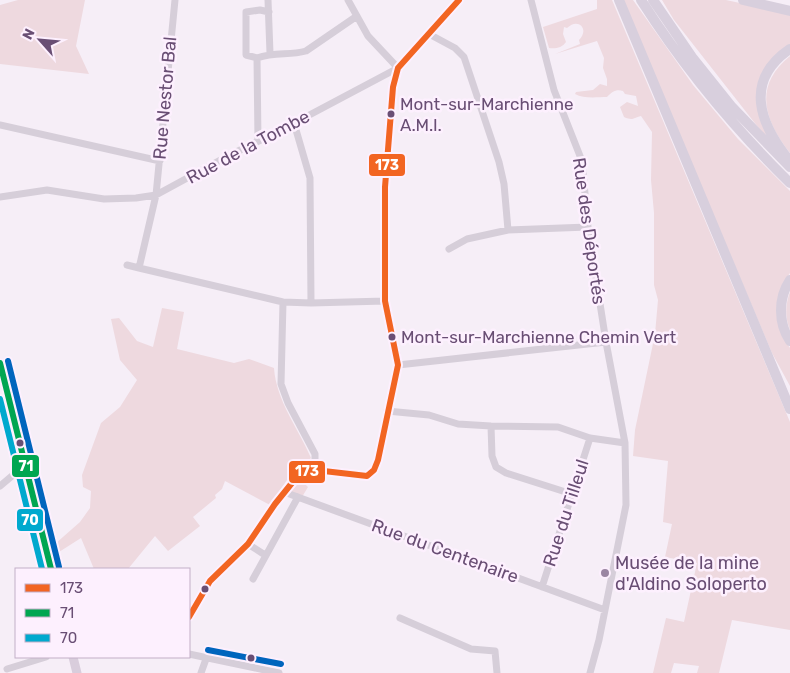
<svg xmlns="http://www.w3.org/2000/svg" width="790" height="673" viewBox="0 0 790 673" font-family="Rubik,sans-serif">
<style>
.green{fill:#eed9df}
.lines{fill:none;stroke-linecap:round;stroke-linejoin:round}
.minor{stroke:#d6ced9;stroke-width:7}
.major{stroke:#d9cddc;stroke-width:9}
.highway{stroke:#d8cfdd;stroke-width:10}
.bus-1-casing{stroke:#fdf0fe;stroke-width:10}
.bus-2-casing{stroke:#fdf0fe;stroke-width:10}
.bus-3-casing{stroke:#fdf0fe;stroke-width:10}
.bus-4-casing{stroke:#fdf0fe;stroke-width:10}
.bus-1{stroke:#f26522;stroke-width:6}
.bus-2{stroke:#00a651;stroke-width:6}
.bus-3{stroke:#00a9ce;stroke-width:6}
.bus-4{stroke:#0065bd;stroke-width:6}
.bus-dot{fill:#694e74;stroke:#fdf0fe;stroke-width:2}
.poi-dot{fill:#9a86a2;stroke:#fdf0fe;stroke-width:2}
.labels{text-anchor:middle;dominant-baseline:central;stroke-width:5;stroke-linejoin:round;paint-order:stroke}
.bus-label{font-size:17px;fill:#694e74;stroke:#fdf0fe;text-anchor:start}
.street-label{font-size:18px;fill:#694e74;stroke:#fdf0fe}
.poi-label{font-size:18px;fill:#694e74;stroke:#fdf0fe;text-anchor:start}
.line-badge{stroke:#fdf0fe;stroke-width:2}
.badge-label{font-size:14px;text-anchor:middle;font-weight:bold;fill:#fff}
</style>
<rect width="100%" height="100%" fill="#f6eef7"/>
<path class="green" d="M18,0H85L76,46L89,74L0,64V5Z
M597,0H612L790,422V630L732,620L719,673H697L699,666L674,663L671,673H653L666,618L684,622L697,563L665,557L672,524L663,522L668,461L633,456L635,430L655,334L658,300L654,285V213L651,180L652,132L641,116C633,118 633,121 624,117L620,107L627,102L638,106L636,96L625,94L623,91C616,89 612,92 607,97C597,97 584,99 575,94L576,92L593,90L600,84L607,86V79L603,68L604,58L597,41L555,54L580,44L579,40C590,29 578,17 567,28L564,27L563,34L566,42C562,48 555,49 549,48L543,27L597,9Z
M622,0H633L693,85L738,139L790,191V273L785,280L782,336L790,348V386L772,353Z
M662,0H726L790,14V46L761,79L767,134L765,136L674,20Z
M790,56V153C764,120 753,86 790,56Z
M790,292V330C785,318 785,305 790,292Z
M162,308L184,312L177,349L234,363L249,359L274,368C276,400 298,428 311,458L287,480L270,505L225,481L222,489L215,495L216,498L193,517L200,526L168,551L155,536L128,569H94L81,538L59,552L55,544L80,522L90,508L91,491L83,487L82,475L101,423L120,407L137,380L120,360L111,319L119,318L137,341L153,347Z
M313,473L305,484L308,487L302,497L288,491L304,474Z"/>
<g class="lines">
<path class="minor" d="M175,0L156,195L139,268L283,302L311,303L385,301
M268,0L270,53
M348,0L368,36L398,68
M531,0L554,90L582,161L588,227L606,342L625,443L626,505L599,640L590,673
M429,34L455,48L464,57L499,162L504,184L508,230
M257,58C276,51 288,56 306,51L357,16
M257,58L258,141
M257,58L246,55V12L260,10L269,12
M294,123L310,178L311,303
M0,125L160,161
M0,197L47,190L104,199L136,198L156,195L226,157L283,129L398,68L459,0
M449,249L467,239L508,230L588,227
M127,265L139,268
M283,302L281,384L288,403L315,454V470
M398,365L606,342
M387,411L429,415L458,424L491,426L558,427L590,438L625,443
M0,414L12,412
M491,426L492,456L496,467L506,473L572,494
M0,486L25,465
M284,492L605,610
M248,544L265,555
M253,579L298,497
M542,587L590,438
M189,617L210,581L248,544L275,504L300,473L315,470L367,476L374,470L378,460L398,365L397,354L385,301L384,247L385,187L393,87L398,68
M400,618L471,649L495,651L497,673
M189,654L279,673
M7,669L46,657
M201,673L206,659"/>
<path class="major" d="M0,363L51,569
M73,657L77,673"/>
<path class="highway" d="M619,0L790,409
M641,0C685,69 732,126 790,183
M653,0L692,57L732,107L790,167
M743,0L790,11
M789,160C760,124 743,81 790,49
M790,280C778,298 778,323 790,341"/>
<g class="bus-1-casing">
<path id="bus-1" d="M189,617L210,581L248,544L275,504L300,473L315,470L367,476L374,470L378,460L398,365L385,301V187L393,87L398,68L459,0"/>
</g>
<g class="bus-2-casing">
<path id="bus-2" d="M0,363L51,569"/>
</g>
<g class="bus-3-casing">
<path id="bus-3" d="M0,399L42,569"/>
</g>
<g class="bus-4-casing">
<path id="bus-4" d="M8,361L59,567
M208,650L281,664"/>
</g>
<use href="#bus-1" class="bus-1"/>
<use href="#bus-2" class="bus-2"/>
<use href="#bus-3" class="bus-3"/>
<use href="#bus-4" class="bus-4"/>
</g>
<g class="bus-dot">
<circle cx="391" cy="114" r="4.5"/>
<circle cx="392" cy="337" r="4.5"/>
<circle cx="20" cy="443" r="4.5"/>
<circle cx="205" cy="589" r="4.5"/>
<circle cx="251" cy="658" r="4.5"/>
</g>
<circle class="poi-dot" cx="605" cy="573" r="5"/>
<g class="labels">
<g class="bus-label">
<text x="400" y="104">Mont-sur-Marchienne<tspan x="400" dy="21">A.M.I.</tspan></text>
<text x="401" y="337">Mont-sur-Marchienne Chemin Vert</text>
</g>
<g class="street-label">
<text transform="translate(165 98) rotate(-85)">Rue Nestor Bal</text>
<text transform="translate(248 147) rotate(-28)">Rue de la Tombe</text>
<text transform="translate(589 231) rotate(82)">Rue des Déportés</text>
<text transform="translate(566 513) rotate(-72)">Rue du Tilleul</text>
<text transform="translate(445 551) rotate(20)">Rue du Centenaire</text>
</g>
<g class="poi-label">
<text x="615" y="563">Musée de la mine<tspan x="615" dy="21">d'Aldino Soloperto</tspan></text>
</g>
</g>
<g class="line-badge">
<rect x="368" y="153" width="38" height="24" rx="5" fill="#f26522"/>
<rect x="11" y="454" width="29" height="24" rx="5" fill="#00a651"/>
<rect x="288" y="460" width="38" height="24" rx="5" fill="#f26522"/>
<rect x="16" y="508" width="28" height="24" rx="5" fill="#00a9ce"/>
</g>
<g class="badge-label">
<text x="387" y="170">173</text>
<text x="26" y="471">71</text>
<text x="307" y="476">173</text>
<text x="30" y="525">70</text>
</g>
<rect x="15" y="568" width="175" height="90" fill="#fdf0fe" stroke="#c2afc7"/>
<rect x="25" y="584" width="25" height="8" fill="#f26522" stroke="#c2afc7"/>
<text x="60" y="593" font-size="15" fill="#694e74">173</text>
<rect x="25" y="609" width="25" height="8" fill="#00a651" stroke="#c2afc7"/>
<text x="60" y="618" font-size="15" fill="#694e74">71</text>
<rect x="25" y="634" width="25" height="8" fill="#00a9ce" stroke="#c2afc7"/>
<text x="60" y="643" font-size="15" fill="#694e74">70</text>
<g transform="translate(40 40) rotate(297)" stroke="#fdf0fe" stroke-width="4" paint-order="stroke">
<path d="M0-4L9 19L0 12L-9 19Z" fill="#694e74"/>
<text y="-8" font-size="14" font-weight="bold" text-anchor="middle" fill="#694e74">N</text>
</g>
</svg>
